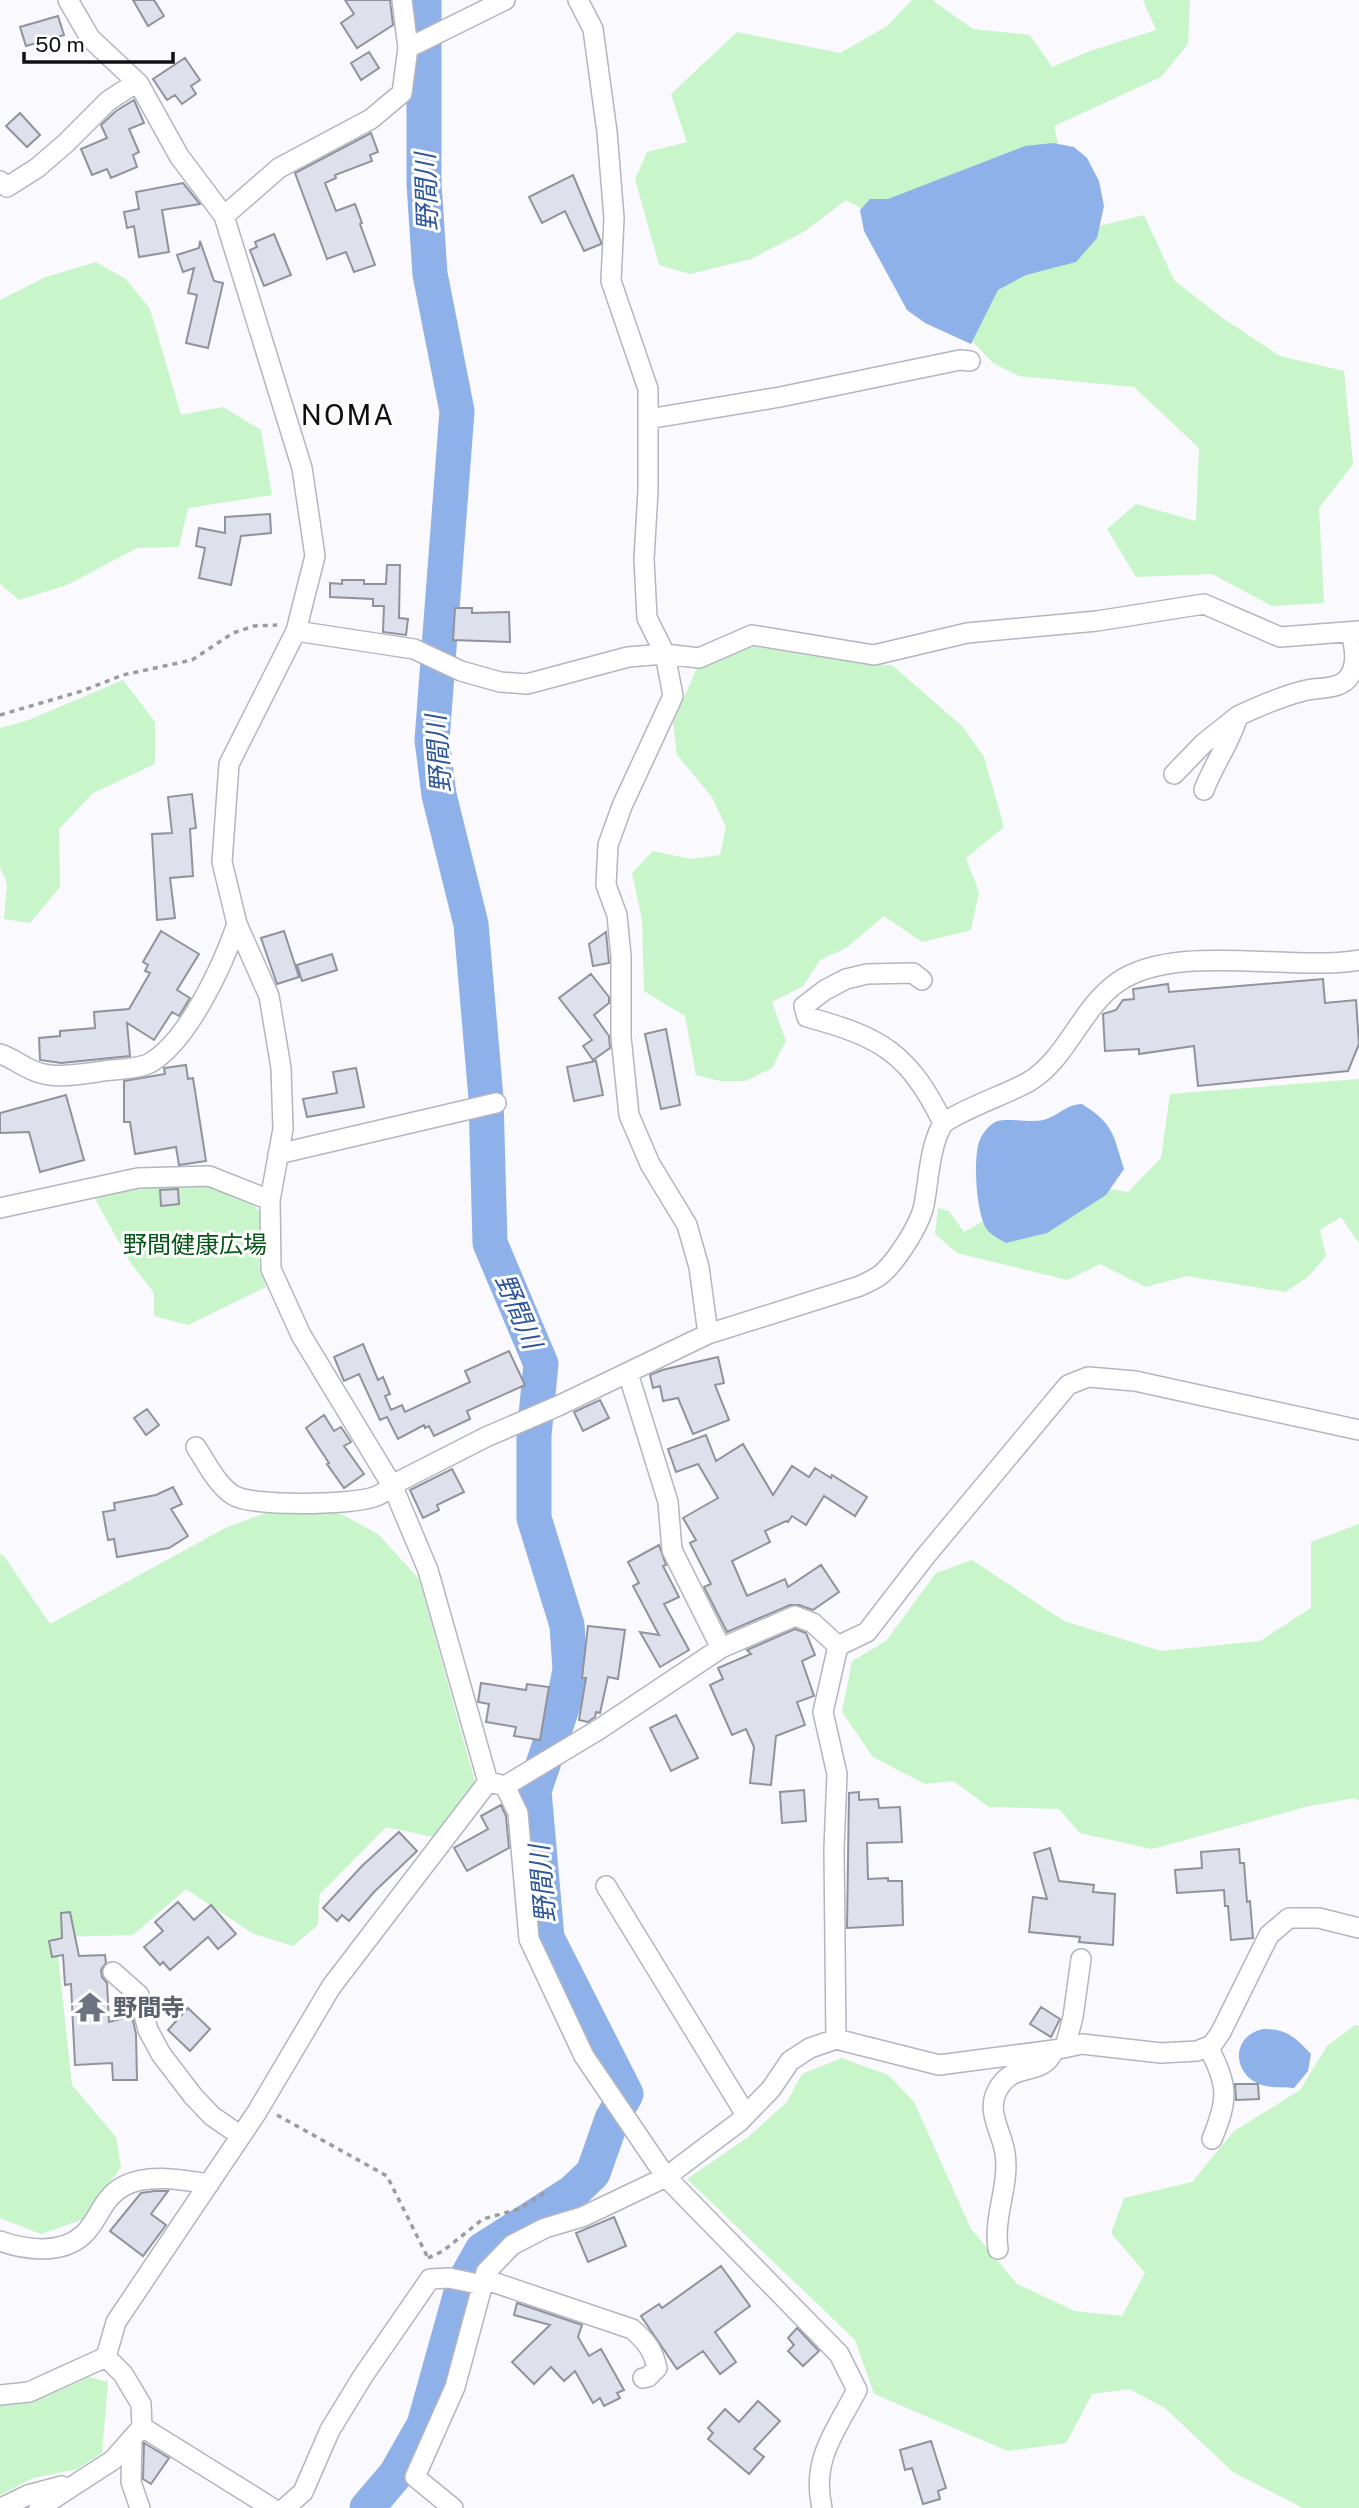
<svg xmlns="http://www.w3.org/2000/svg" width="1359" height="2508" viewBox="0 0 1359 2508" font-family="'Public Sans','Noto Sans JP',sans-serif">
<style>
.green{fill:#c8f5c9}
.water{fill:#8fb1e9}
.lines{fill:none;stroke-linecap:round;stroke-linejoin:round}
.river{stroke:#8fb1e9;stroke-width:35}
.building{fill:#dee0ec;stroke:#90929d;stroke-width:2}
.street-casing{stroke:#b4b5c1;stroke-width:22}
.path{stroke:#9b9ca0;stroke-width:3.5;stroke-dasharray:5 5;stroke-linecap:butt}
.street{stroke:#fff;stroke-width:19}
.labels{text-anchor:middle;dominant-baseline:central;stroke-width:6;stroke-linejoin:round;paint-order:stroke}
.park-label{font-size:24px;fill:#065617;stroke:#fff}
.worship-label{font-size:24px;font-weight:bold;fill:#5b616d;stroke:#fff;text-anchor:start}
.water-label{font-size:26px;font-style:italic;fill:#2e5699;stroke:#fff}
.quarter-label{font-size:28px;letter-spacing:2px;fill:#101115;stroke:#fff}
</style>
<rect width="100%" height="100%" fill="#f9f9fe"/>
<path class="green" d="M912,0H932L973,29L1030,35L1052,67L1090,51L1156,30L1143,0H1190L1188,44L1161,77L1054,126L1078,231L1144,215L1174,280L1221,317L1280,356L1344,371L1353,464L1319,508L1324,603L1272,606L1212,574L1136,577L1107,529L1136,504L1196,521L1199,448L1134,387L1019,376L993,363L951,319L895,227L846,200L805,231L751,259L690,274L659,265L635,179L647,152L687,142L671,94L737,32L840,53L887,26Z
M96,262L126,279L150,309L181,415L223,407L261,430L272,495L188,508L179,547L137,548L67,585L19,600L0,584V300L46,277Z
M751,646L869,665H892L963,727L984,757L1004,827L966,858L979,892L971,930L922,942L884,916L846,948L820,960L803,986L772,1002L786,1041L772,1068L745,1081H720L696,1075L685,1016L644,991L642,920L632,873L653,851L690,859L720,855L726,827L712,797L677,755L673,723L696,670Z
M123,680L155,722V764L93,793L59,829L60,887L30,923L4,919L7,883L0,867V728L26,721Z
M1359,1079V1243L1341,1217L1320,1230L1326,1256L1308,1277L1285,1292L1187,1276L1146,1287L1100,1264L1067,1280L957,1253L935,1234L938,1208L949,1211L964,1232L1002,1211L1082,1185L1128,1192L1161,1158L1170,1094Z
M207,1180L250,1200L260,1213L259,1265L266,1287L188,1325L154,1316V1293L130,1262L94,1197L120,1187Z
M293,1503L341,1514L378,1534L419,1579L475,1782L433,1837L386,1827L319,1895L318,1925L293,1946L252,1933L186,1889L133,1935L56,1937L72,2085L116,2137L121,2167L84,2219L41,2234L0,2218V1554L4,1556L50,1624L227,1527Z
M1359,1524V1801L1355,1798L1309,1806L1152,1849L1080,1833L1059,1809L989,1807L953,1781L925,1784L873,1757L842,1712L852,1661L886,1641L936,1573L972,1560L1064,1621L1161,1651L1260,1641L1311,1608V1542Z
M1355,2025L1359,2026V2508H1303L1233,2472L1165,2408L1129,2389L1092,2394L1066,2443L1008,2451L874,2394L855,2340L687,2179L748,2137L787,2102L802,2074L842,2058L888,2075L914,2102L971,2229L1017,2284L1075,2311L1122,2316L1145,2273L1111,2233L1124,2198L1192,2182L1234,2131L1300,2090L1327,2046Z
M89,2377L108,2382L102,2453L77,2469L33,2478L0,2495V2405L45,2397Z"/>
<path class="water" d="M1053,143L1074,147L1087,158L1099,181L1104,206L1097,238L1076,262L1026,275L998,290L971,344L925,323L907,310L864,231L860,210L870,199H888L1025,146Z
M1082,1104C1114,1124 1113,1134 1124,1169L1106,1195L1047,1233L1006,1243C1001,1240 993,1236 988,1231C976,1217 973,1160 979,1142C981,1135 989,1125 995,1122C1004,1117 1030,1123 1043,1120C1059,1116 1064,1105 1082,1104Z
M1263,2029C1287,2029 1295,2037 1311,2054L1308,2071L1294,2088C1285,2087 1274,2088 1266,2086C1233,2079 1228,2037 1263,2029Z"/>
<g class="lines">
<path class="river" d="M367,2508L396,2474L424,2425L464,2282L482,2250L573,2192L593,2173L612,2119L626,2094L547,1938L534,1791L563,1705L570,1670L567,1625L534,1518V1435L541,1364L490,1243L486,1098L471,924L439,795L432,740L457,411L430,274L424,184V0"/>
</g>
<path class="building" d="M133,0H154L164,16L148,26Z
M345,0H390L393,25L357,48L341,23L354,14Z
M58,16L64,35L26,46L20,27Z
M369,52L379,68L361,80L351,63Z
M185,58L200,80L191,86L196,94L182,104L175,95L167,100L153,79Z
M134,100L144,123L129,129L139,152L133,155L137,167L111,178L107,169L92,175L81,149L107,138L101,125L116,111Z
M20,113L40,135L27,147L6,126Z
M371,133L378,152L370,155L372,161L335,175L336,178L325,183L336,211L355,204L362,223L360,224L375,265L354,272L346,252L327,259L295,173Z
M573,175L601,242V244L584,251L565,211L542,223L529,197Z
M183,183L200,204L162,210L169,252L139,257L134,226L127,228L124,212L139,209L136,192Z
M274,234L291,275L264,286L250,250L257,247L255,242Z
M200,241L214,281L223,283L208,348L186,343L197,295L188,293L194,268L183,272L177,255L199,248Z
M270,514L271,533L241,536L231,585L199,578L205,548L196,546L199,528L225,533V517Z
M387,565H400L399,618L408,619L406,635L383,632L384,606H373V599L330,597V583L342,584V580H364V584H386Z
M455,608H472V613L509,612L510,642L453,640Z
M192,794L196,828L190,829L193,876L170,878L175,918L157,920L152,834L172,833L168,797Z
M161,931L199,954L177,990L190,998L179,1016L172,1012L154,1040L127,1023L130,1056L61,1063L40,1060L39,1038L60,1036V1031L95,1028L94,1012L129,1009L150,973L145,971L148,965L143,962Z
M284,931L299,977L277,984L261,938Z
M606,932L609,963L593,966L589,944Z
M332,954L337,970L302,981L297,965Z
M591,974L609,997V1003L594,1015L609,1036L610,1048L593,1060L583,1046L592,1040L559,998Z
M1323,979L1325,1003L1356,1000L1359,1044L1348,1071L1198,1086L1194,1046L1139,1054V1049L1105,1051L1103,1014L1116,1010L1123,1000L1134,999L1133,989L1168,984L1169,992Z
M666,1029L680,1105L661,1109L645,1034Z
M596,1061L603,1095L574,1101L567,1067Z
M186,1065L188,1079L193,1078L206,1161L179,1165L176,1147L135,1154L130,1122H124V1081L165,1074L164,1068Z
M356,1068L364,1107L307,1117L303,1099L337,1093L333,1072Z
M66,1095L84,1160L40,1172L29,1132L0,1133V1113Z
M178,1189L179,1204L161,1206L160,1190Z
M363,1344L378,1380L383,1377L390,1394L385,1396L391,1410L402,1405L405,1412L470,1382L465,1371L509,1351L525,1385L467,1411L470,1419L434,1436L429,1426L425,1428L424,1425L398,1439L387,1417L380,1420L359,1374L344,1381L334,1357Z
M718,1357L724,1383L715,1385L729,1420L693,1434L678,1398L663,1401L660,1386L653,1388L650,1375L662,1370Z
M600,1400L609,1418L583,1431L574,1412Z
M147,1409L159,1425L146,1435L134,1418Z
M324,1415L334,1431L341,1427L351,1442L344,1446L364,1474L344,1488L327,1464L329,1463L306,1428Z
M706,1435L716,1461L743,1444L773,1495L792,1466L809,1477L815,1468L831,1478L832,1475L867,1497L855,1516L824,1496L806,1525L792,1516L788,1522L786,1521L765,1531L770,1542L732,1561L747,1596L785,1579L788,1587L821,1565L839,1592L813,1610L799,1605H790L727,1632L726,1630L704,1587L711,1584L690,1543L696,1540L683,1518L718,1498L698,1464L676,1472L668,1449Z
M452,1469L464,1492L437,1505L439,1510L423,1518L410,1490Z
M173,1487L182,1504L171,1509L188,1536L169,1548L117,1557L114,1539L108,1540L103,1512L115,1510L114,1503L156,1495Z
M659,1545L666,1565L663,1566L679,1597L664,1604L689,1650L660,1667L640,1632L659,1635L633,1586L639,1583L628,1562Z
M588,1626L625,1630L618,1679L608,1677L600,1713L596,1712L595,1717L588,1722L579,1720L586,1678H582Z
M795,1629L806,1633L815,1655L802,1661L814,1696L797,1702L805,1725L776,1736L771,1785L750,1783L754,1747L746,1729L732,1735L710,1685L723,1679L718,1668L751,1654L747,1650Z
M481,1683L526,1690L527,1684L549,1687L540,1740L514,1736L516,1727L486,1722L489,1704L478,1702Z
M676,1715L698,1758L671,1771L650,1728Z
M804,1790L806,1821L782,1823L780,1792Z
M859,1792V1800L878,1799L879,1808L900,1807L902,1842L867,1843L868,1879L888,1878V1881H902L903,1925L847,1928L849,1793Z
M501,1805L506,1816L509,1848L467,1871L454,1848L488,1829L481,1816Z
M399,1832L417,1851L374,1892L349,1921L342,1915L337,1921L323,1908L362,1866Z
M1050,1848L1059,1881L1094,1885L1093,1892L1115,1894L1113,1945L1079,1942L1080,1937L1029,1932L1033,1897L1047,1899L1034,1853Z
M1239,1849L1240,1863H1244L1247,1902L1250,1901L1253,1938L1231,1940L1228,1906H1225L1224,1890L1177,1893L1175,1870L1202,1868L1201,1852Z
M178,1902L194,1920L211,1905L236,1934L218,1949L208,1937L170,1970L163,1962L160,1965L144,1947L163,1931L155,1922Z
M70,1912L79,1956L105,1955L106,1963L101,1970L102,1977L107,1983L109,2022L132,2016L136,2034L137,2080H113L112,2063L75,2065L71,1984L65,1985L63,1955L52,1957L49,1941L62,1938L61,1913Z
M1041,2007L1060,2019L1051,2037L1030,2024Z
M188,2008L210,2029L190,2051L168,2030Z
M1235,2084H1258L1259,2099L1236,2100Z
M155,2191H168L151,2214L166,2225L143,2256L110,2231L141,2193Z
M614,2217L626,2246L588,2262L576,2233Z
M721,2266L750,2306L715,2332L736,2362L720,2374L703,2351L677,2369L641,2316L659,2304L662,2308Z
M517,2303L582,2325L578,2337L589,2356L601,2349L624,2390L617,2393L620,2398L604,2406L600,2398L593,2403L575,2371L564,2381L551,2367L534,2384L512,2362L550,2325L514,2315Z
M797,2328L819,2351L803,2366L788,2351L794,2345L788,2338Z
M758,2401L780,2421L754,2449L764,2457L749,2474L708,2439L713,2433L708,2428L725,2409L739,2422Z
M931,2441L946,2488L938,2491L940,2499L923,2504L912,2468L905,2470L900,2450Z
M144,2443L169,2458L151,2484L143,2479Z"/>
<g class="lines">
<g class="street-casing">
<path id="street" d="M68,0L90,38L139,84L179,156L224,216L302,468L315,556L296,631L229,764L222,862L237,924L269,996L281,1068L283,1129L270,1200L271,1269L301,1335L393,1487L428,1570L488,1782
M578,0L593,29L607,132L614,218L611,281L648,389V491L644,559L647,618L665,654L673,696L622,806L608,845L606,885L617,915L621,956V1037L629,1115L650,1164L687,1225L699,1267L708,1334
M408,48L505,0
M0,181L7,187L37,168L66,143L108,101L137,82
M224,216L279,168L371,119L402,93L408,48L402,0
M648,419L780,397L960,360L970,361
M296,631L414,649L461,671L500,682L527,684L628,657L665,654L699,658L752,635L874,655L967,633L1097,621L1204,604L1280,637L1359,631
M1174,774L1204,743L1238,716
M1204,790C1213,765 1230,743 1238,716C1259,706 1280,697 1303,691C1313,688 1325,689 1335,686C1359,680 1357,651 1350,632
M922,980L913,973L867,974L846,979L825,990L804,1006L807,1017C881,1037 909,1053 943,1123
M0,1054C16,1059 27,1071 44,1074C60,1078 81,1074 97,1072C112,1069 136,1070 150,1063C188,1041 223,965 237,924
M278,1154L496,1103
M0,1208L138,1178L209,1176L270,1200
M628,1373L668,1502L672,1550L721,1648
M196,1447C206,1462 217,1485 233,1495C251,1507 352,1505 374,1497C380,1495 387,1490 393,1487
M392,1485L486,1437L558,1406L708,1334L860,1286C866,1283 873,1280 879,1276C895,1264 920,1225 924,1205C929,1179 929,1151 941,1127C948,1114 1013,1092 1030,1081C1068,1057 1081,1008 1118,982C1177,942 1289,972 1359,960
M838,1646L867,1632L924,1558L1068,1385L1088,1377L1135,1381L1359,1430
M493,1783L505,1786L598,1730L721,1648L795,1616L813,1623L838,1646
M505,1786L518,1813L529,1939L584,2056L666,2177L839,2354L857,2390C835,2432 811,2460 822,2508
M606,1886L746,2115
M113,1972L139,1995L148,2030L161,2054L193,2096L212,2116L241,2136
M836,2039L834,1849L837,1774L823,1712L838,1646
M1065,2047L1073,2017L1081,1959
M1208,2047C1229,2085 1228,2100 1212,2139
M0,2241C25,2250 61,2255 83,2235C99,2221 101,2198 124,2186C148,2173 183,2180 209,2184
M998,2249C993,2216 1010,2185 1005,2153C1002,2132 986,2112 997,2091C1013,2059 1042,2079 1054,2050
M484,2279L632,2329C646,2341 653,2350 657,2368L648,2377L643,2378
M0,2395L29,2392L106,2357
M142,2427L272,2508
M132,2438L131,2482L140,2508
M1,2508L28,2495L62,2486
M39,2508L113,2460L142,2427L141,2404L123,2374L106,2357L116,2322L257,2112L331,1987L488,1782
M285,2508L303,2492L330,2430L363,2376L430,2279L449,2278L483,2285
M453,2508L415,2477L455,2387L486,2272L512,2245L545,2228L582,2217L666,2177L739,2122L771,2089L790,2061L810,2048L836,2039L939,2065L1054,2050L1082,2044L1161,2053L1197,2051L1212,2045L1221,2032L1269,1935L1289,1918H1319L1359,1928"/>
</g>
<path class="path" d="M0,715L82,691L123,675L192,660L233,633L254,626L277,625
M277,2115L387,2176L429,2260
M428,2258L443,2251L483,2219L519,2209L546,2192"/>
<use href="#street" class="street"/>
</g>
<defs>
<g id="temple-bare" transform="scale(2.415)"><path d="M0-6L5-2H3V0L6.5 2.5H4V6H1.5V3h-3V6H-4V2.5H-6.5L-3 0V-2H-5Z" fill="#6b7280" stroke="#fff" stroke-width="2.5" paint-order="stroke"/></g>
</defs>
<g fill-rule="evenodd">
<use href="#temple-bare" x="90" y="2007"/>
</g>
<g class="labels">
<g class="park-label">
<text x="195" y="1244">野間健康広場</text>
</g>
<g class="worship-label">
<text x="113" y="2007">野間寺</text>
</g>
<g class="water-label">
<text transform="translate(426 192) rotate(-92)">野間川</text>
<text transform="translate(438 754) rotate(-94)">野間川</text>
<text transform="translate(519 1311) rotate(67)">野間川</text>
<text transform="translate(542 1884) rotate(-95)">野間川</text>
</g>
<g class="quarter-label">
<text x="348" y="414">NOMA</text>
</g>
</g>
<path d="M24 52v10h149v-10" fill="none" stroke="#101115" stroke-width="3.5"/>
<text x="35" y="52" font-size="21" fill="#101115" stroke="#ffffff" stroke-width="5" paint-order="stroke">50 m</text>
</svg>
